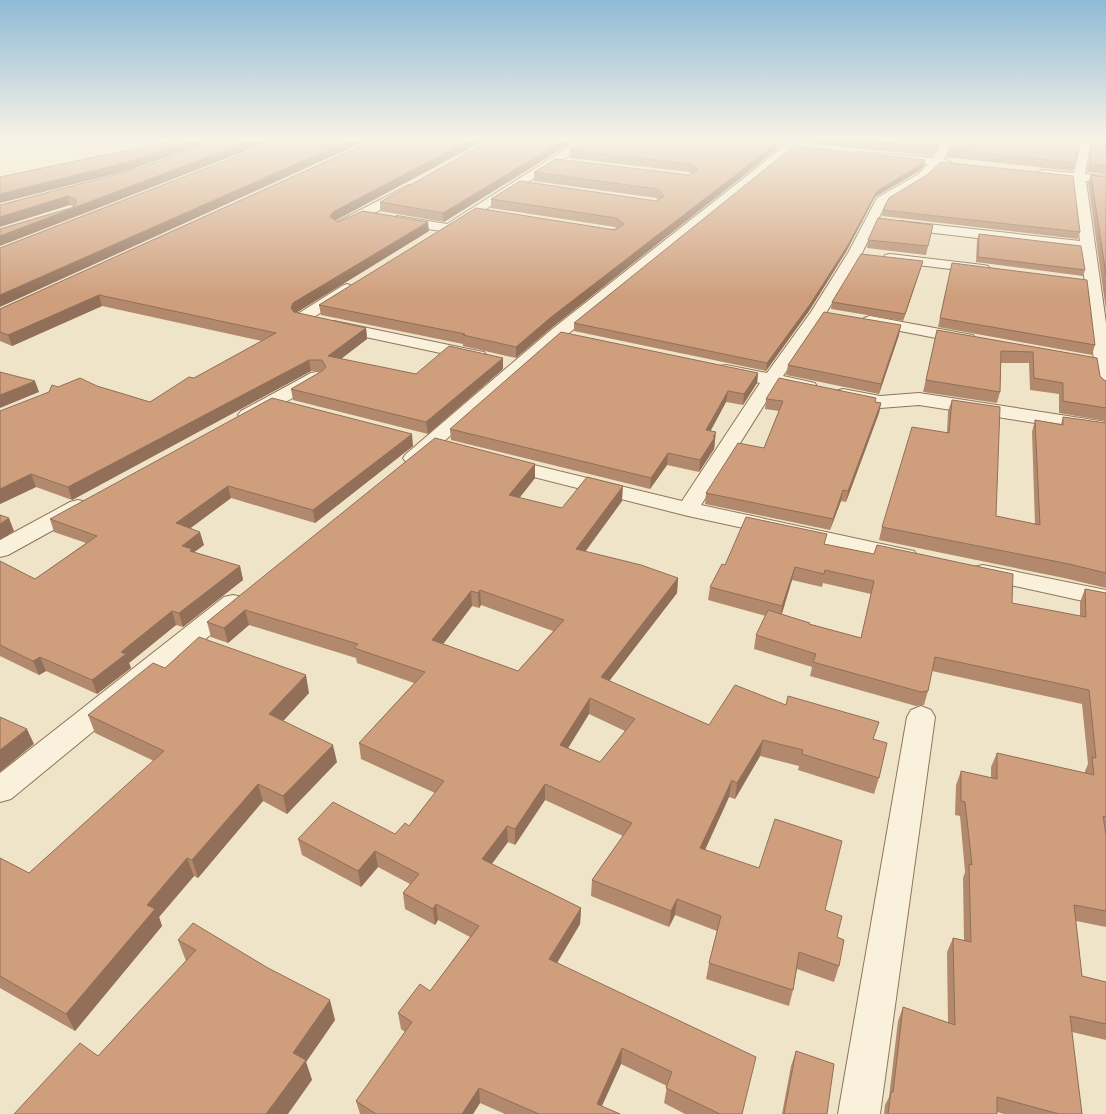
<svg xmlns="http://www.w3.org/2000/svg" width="1106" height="1114" viewBox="0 0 1106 1114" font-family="'Roboto Serif',serif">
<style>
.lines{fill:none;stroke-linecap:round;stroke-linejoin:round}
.street-casing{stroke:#8d765c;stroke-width:2}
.street{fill:#faf1dc;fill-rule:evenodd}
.wall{fill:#b2896c;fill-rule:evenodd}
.shaded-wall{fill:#916f58}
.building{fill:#cf9f7d;stroke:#916f58;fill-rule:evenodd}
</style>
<rect width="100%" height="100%" fill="#f0e4c8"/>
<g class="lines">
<g class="street-casing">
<path id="street" d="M580,140H593L452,231L447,232L397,224L390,220L397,216L447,224Z
M835,140H846L837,153H829L828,151Z
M943,140H953L944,159L952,163L946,166H940L925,179L886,203L862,253L826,313L783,376L815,383L817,387L815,391L808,393L776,386L701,505L914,551L918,556L914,561L906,563L688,516L498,468L495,464L498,460L505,458L682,501L760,383L720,374L717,370L720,366L726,365L767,373L811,312L848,253L877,198L917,175L928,164L863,157L859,156L857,154L859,152L933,158Z
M1081,140H1091L1085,174L1106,176V184L1086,181L1106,323V392L1100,390L1097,386L1081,250L900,229L893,225L900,221L1080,241L1073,180L1042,176L1036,173L1042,170L1074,173Z
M791,143L796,146L795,148L563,338L420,462L413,464L406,462L403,458L406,454L551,330L787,144Z
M409,185L413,186L415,189L413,192L345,229H335L333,226L335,223Z
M890,254L983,265L988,266L990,269L988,272L983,273L885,261L883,258L885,255Z
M347,284L352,286L355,289L352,292L308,321H296L294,318L296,315L342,286Z
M870,316L967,334L973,335L975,339L973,343L967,344L864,324L862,321L864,318Z
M334,321L478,351L484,352L487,356L484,360L478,361L328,329L326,326L328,323Z
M317,372L323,373L326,377L323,381L255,419L248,421L241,419L238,415L241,411L311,373Z
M843,389L880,396L919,393L1106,422V434L919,405L880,408L836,399L834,395L836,391Z
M78,500L86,502L89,507L86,512L8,555L0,557V540L70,502Z
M983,565L1106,590V606L974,577L971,572L974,567Z
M233,595L242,597L246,603L242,609L11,799L0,802V773L224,597Z
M921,706L931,710L935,717L880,1114H838L907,717L911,710Z"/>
</g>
<use href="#street" class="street"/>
</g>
<path class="wall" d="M374,140H485L335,221L338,222L429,231L296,313L366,328L367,339L341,359L416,374L503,369L428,434L293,400L291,389L322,371H311L72,500L36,487L0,504L49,392L58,387L97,386L150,402L262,341L102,306L12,346L0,341V309Z
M491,140L444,222L380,211V202Z
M774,140H941L932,156L791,141Z
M1092,140H1106V174L1087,172Z
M777,143L776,150L550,329L516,358L463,346V344L321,315L319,305L617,228L615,227L491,208V199L656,201L658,200L656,198L534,181V172L689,175L692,174L689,172L570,158V150Z
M949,149L1075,163L1073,171L947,157Z
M924,166L916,173L875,197L846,252L809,311L766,371L574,331V323Z
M137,169L74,207L70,205H0Z
M1091,175L1106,177V310L1088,183Z
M883,210L1080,232L1078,239L882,216Z
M933,225L926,255L867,248L868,240Z
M979,234L1085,270L1083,276L976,262L977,239Z
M952,263L1095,345L1092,355L938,327Z
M921,268L903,321L831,309L832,302Z
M937,330L1097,358L1100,376L1104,380L1106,381V421L1059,413V394L1030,390L1029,363H1001L1000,392L997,403L923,392Z
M899,335L879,394L786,375L788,365Z
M758,373L757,383L743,405L726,402L711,430L715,443L714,449L699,472L667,465L650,489L451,440L450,429Z
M766,399L875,402L881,403L879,413L846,502L841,501L830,530L705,504L706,493L764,448L779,411L765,409Z
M952,400L996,516L1035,524L1032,432L1035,420L1061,424L1063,417L1106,423V588L1064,578L879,540L882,527L947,432L948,411Z
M413,446L315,523L231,498L190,528L204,545L194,552L240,566L243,580L183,627L176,625L129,663L131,668L97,694L46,671L39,675L0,656V561L35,579L86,543L54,532L50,519Z
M535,464V478L519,498L562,508L622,501L585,552L678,578L677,593L609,681L709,725L874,739L879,778L874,794L798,770L799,766L760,756L735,799L729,797L705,850L825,910L837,937L839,966L834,982L797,969L793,990L789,1006L706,979L709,963L717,931L675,915L669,927L591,896L592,880L623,836L545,800L515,845L508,842L492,864L581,908L580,924L557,962L742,1114H685L664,1103L667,1086L621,1064L602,1106L620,1114H505L480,1103L473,1114H360L356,1101L405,1032L401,1029L398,1013L430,991L470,937L438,920L435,925L405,909L403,893L410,884L378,867L361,887L302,855L298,839L395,834L409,826L435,793L361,759L359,743L414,683L357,663L356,658L249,625L228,643L211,637L207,622ZM481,605L553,631L518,671L443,644L472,606L479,608ZM589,714L625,731L600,762L568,748Z
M825,544L1012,603L1080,616V602L1085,589L1106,593V927L1076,921L1082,976L1106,982V1040L1072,1032L1082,1114H1004L997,1112L996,1114H884L885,1105L889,1097L898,1021L903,1007L948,1023L947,952L953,938L964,941L963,878L965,872L960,816L955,815L956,785L961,771L991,778V767L997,753L1085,773V771L1088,764L1082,704L932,671L928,691L924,705L916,706L810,676L812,667L754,649L756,635L766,616L708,600L710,587L725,565ZM792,580L822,587L823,583L871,594L861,638L810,624L782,614Z
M165,668L309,693L283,721L337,762L287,814L263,801L198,878L194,876L159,917L162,926L75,1031L0,988V858L29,873L154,761L95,733L88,715Z
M178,940L335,1020L306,1062L312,1080L98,1056L186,961Z
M796,1051L827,1114H782L791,1066Z"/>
<path class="shaded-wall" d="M192,140H201L202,145L130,170L0,203V194Z
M252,140H274L0,246V236Z
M350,140H368L0,307V295Z
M470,140H485L334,221L330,217L333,212Z
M564,140H576L444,222L443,213Z
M938,140H941L932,156L934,148Z
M777,143L776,150L550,329L516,358V347L550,318Z
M925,160L924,166L916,173L875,197L846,252L809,311L766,371L767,363L877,191Z
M68,196L70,205L0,227V217Z
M428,222L429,231L294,314L291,308L293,303Z
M923,261L921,268L903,321L905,314Z
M99,295L102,306L12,346L8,335Z
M901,325L899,335L879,394L881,384Z
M366,328L367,339L330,367L328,356Z
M503,358V369L428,434L426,422Z
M309,360L311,371L72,500L68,487Z
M758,373L757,383L743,405L744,394Z
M35,381L39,392L0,408V395Z
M728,391L726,402L705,441L706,430Z
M881,403L879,413L846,502L848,491Z
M716,432L714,449L699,472L700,460Z
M412,434L413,446L315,523L313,510Z
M668,453L667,465L650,489L651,478Z
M535,464V478L510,510L509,495Z
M31,474L36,487L0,504V489Z
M228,486L231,498L180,536L176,523Z
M623,486L622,501L576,564V549Z
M843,490L841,501L830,530L833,519Z
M9,518L14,531L0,540V524Z
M200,532L204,545L193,553L182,546Z
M240,566L243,580L183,627L179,613Z
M795,567L792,580L780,619L782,606Z
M678,578L677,593L600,693L601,677Z
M480,590L481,605L479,608L478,593Z
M471,591L472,606L434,656L432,640Z
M245,610L249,625L228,643L224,628Z
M172,611L176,625L129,663L131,668L97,694L92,680L121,652Z
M40,657L46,671L39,675L33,661Z
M306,675L309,693L273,732L269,714Z
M590,698L589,714L560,761V745Z
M27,729L34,744L0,772V750Z
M763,740L760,756L735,799L737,783Z
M333,745L337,762L287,814L283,796Z
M732,780L729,797L698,865L700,848Z
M258,784L263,801L198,878L192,860Z
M545,784V800L515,845V829Z
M507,826L508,842L483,875L482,859Z
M375,851L378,867L361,887L358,871Z
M187,858L194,876L159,917L162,926L75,1031L66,1014L147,905Z
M677,899L675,915L669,927L671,911Z
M436,904L438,920L435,925L433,909Z
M581,908L580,924L550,975L549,959Z
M330,1000L335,1020L306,1062L312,1080L288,1114H266L293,1053Z
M622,1048L621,1064L598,1114L597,1104Z
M479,1088L480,1103L473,1114H462Z"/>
<path class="building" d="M176,140H192L128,162L0,194V177Z
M220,140H252L0,236V229L74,207L76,203L75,199L68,196L0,217V205L137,169Z
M279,140H350L0,295V248Z
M374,140H470L333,212L330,217L338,222L363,211L428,222L293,303L291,308L294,312L366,328L328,356L416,374L449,346L503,358L426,422L291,389L322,371L326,367L322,360H309L68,487L31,474L0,489V411L49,392L52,385L58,387L80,378L97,386L150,402L189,377L194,378L276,333L99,295L8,335L0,332V309Z
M491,140H564L443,213L380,202Z
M584,140H757L777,143L550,318L516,347L463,335L465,334L319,305L476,208L615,230L624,224L616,218L491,199L520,181L656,201L664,196L657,189L534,172L556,159L689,175L697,171V168L690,164L570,150Z
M859,140H938L934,148Z
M953,140H1080L1075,163L949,149Z
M1093,140H1106V166L1090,164Z
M794,146L925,160L917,167L877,191L848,245L811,303L767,363L574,323Z
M941,162L1073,176L1080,232L883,210L889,198L927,175Z
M1091,175L1106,177V275Z
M878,218L933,225L928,246L868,240Z
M979,234L1081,246L1085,270L978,257Z
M861,254L923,261L905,314L832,302Z
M952,263L1087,280L1095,345L940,318Z
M824,312L901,325L881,384L788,365Z
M937,330L1097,358L1100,376L1104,380L1106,381V408L1063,401V383L1034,378L1033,352L1001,351L1000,392L926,380Z
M561,332L758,373L744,394L728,391L706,430L716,432L713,437H715L700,460L668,453L651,478L450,429Z
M0,372L35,381L0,395Z
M779,378L876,398L875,402L881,403L848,491L843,490L833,519L706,493L738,443L764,448L783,401L766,399Z
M272,398L412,434L313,510L228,486L176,523L200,532L182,546L192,549L190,551L240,566L179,613L172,611L121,652L126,654L92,680L40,657L33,661L0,645V561L35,579L97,536L50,519Z
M952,400L1000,407L996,516L1040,525L1035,420L1063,425V417L1106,423V573L1069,564L882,527L912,427L949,433Z
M435,438L535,464L509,495L562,508L587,477L623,486L576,549L641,565L678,578L601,677L709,725L735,685L786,705L788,696L879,722L873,739L887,743L879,778L802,754L803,750L763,740L737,783L732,780L700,848L759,868L775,819L842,841L825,910L842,916L837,937L844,940L839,966L799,952L793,990L709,963L721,916L677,899L671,911L592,880L632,823L545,784L515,829L507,826L482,859L581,908L549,959L756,1057L742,1114H720L666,1088L672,1072L622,1048L597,1104L620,1114H539L479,1088L462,1114H376L356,1101L412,1022L398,1013L420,984L430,991L479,926L436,904L433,909L403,893L419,874L375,851L358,871L298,839L333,802L395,834L405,823L409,826L444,781L359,743L425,672L354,648L358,644L245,610L224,628L207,622ZM480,590L564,620L518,671L432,640L471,591L478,593ZM590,698L635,719L600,762L560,745Z
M0,515L9,518L0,524Z
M746,517L827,534L824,544L874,554L877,545L1013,574L1012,603L1086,617L1085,589L1106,593V817L1103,816L1106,835V911L1074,905L1082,976L1106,982V1024L1070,1016L1082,1114H1059L997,1097V1114H888L891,1092H893L903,1007L955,1025L953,938L971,942L969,864L972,865L965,802L961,801V771L997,779V753L1094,775L1092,757L1096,758L1089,690L935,657L928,691L921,692L813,662L816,654L756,635L768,610L810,623L809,624L861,638L874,581L825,570L824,574L795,567L782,606L710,587L722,564L725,565Z
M199,637L306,675L269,714L333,745L283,796L258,784L192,860L187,858L147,905L155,909L66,1014L0,976V858L29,873L164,751L88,715L153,663L165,668Z
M0,717L27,729L0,750Z
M193,923L268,968L330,1000L293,1053L306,1060L266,1114H14L80,1043L98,1056L196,950L178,940Z
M796,1051L834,1064L827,1114H784Z"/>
<linearGradient id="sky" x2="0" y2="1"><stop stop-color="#8fbad6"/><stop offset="0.47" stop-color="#f8f3e6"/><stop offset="1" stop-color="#f8f3e6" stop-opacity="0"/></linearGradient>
<rect width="1106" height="296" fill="url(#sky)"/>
</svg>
